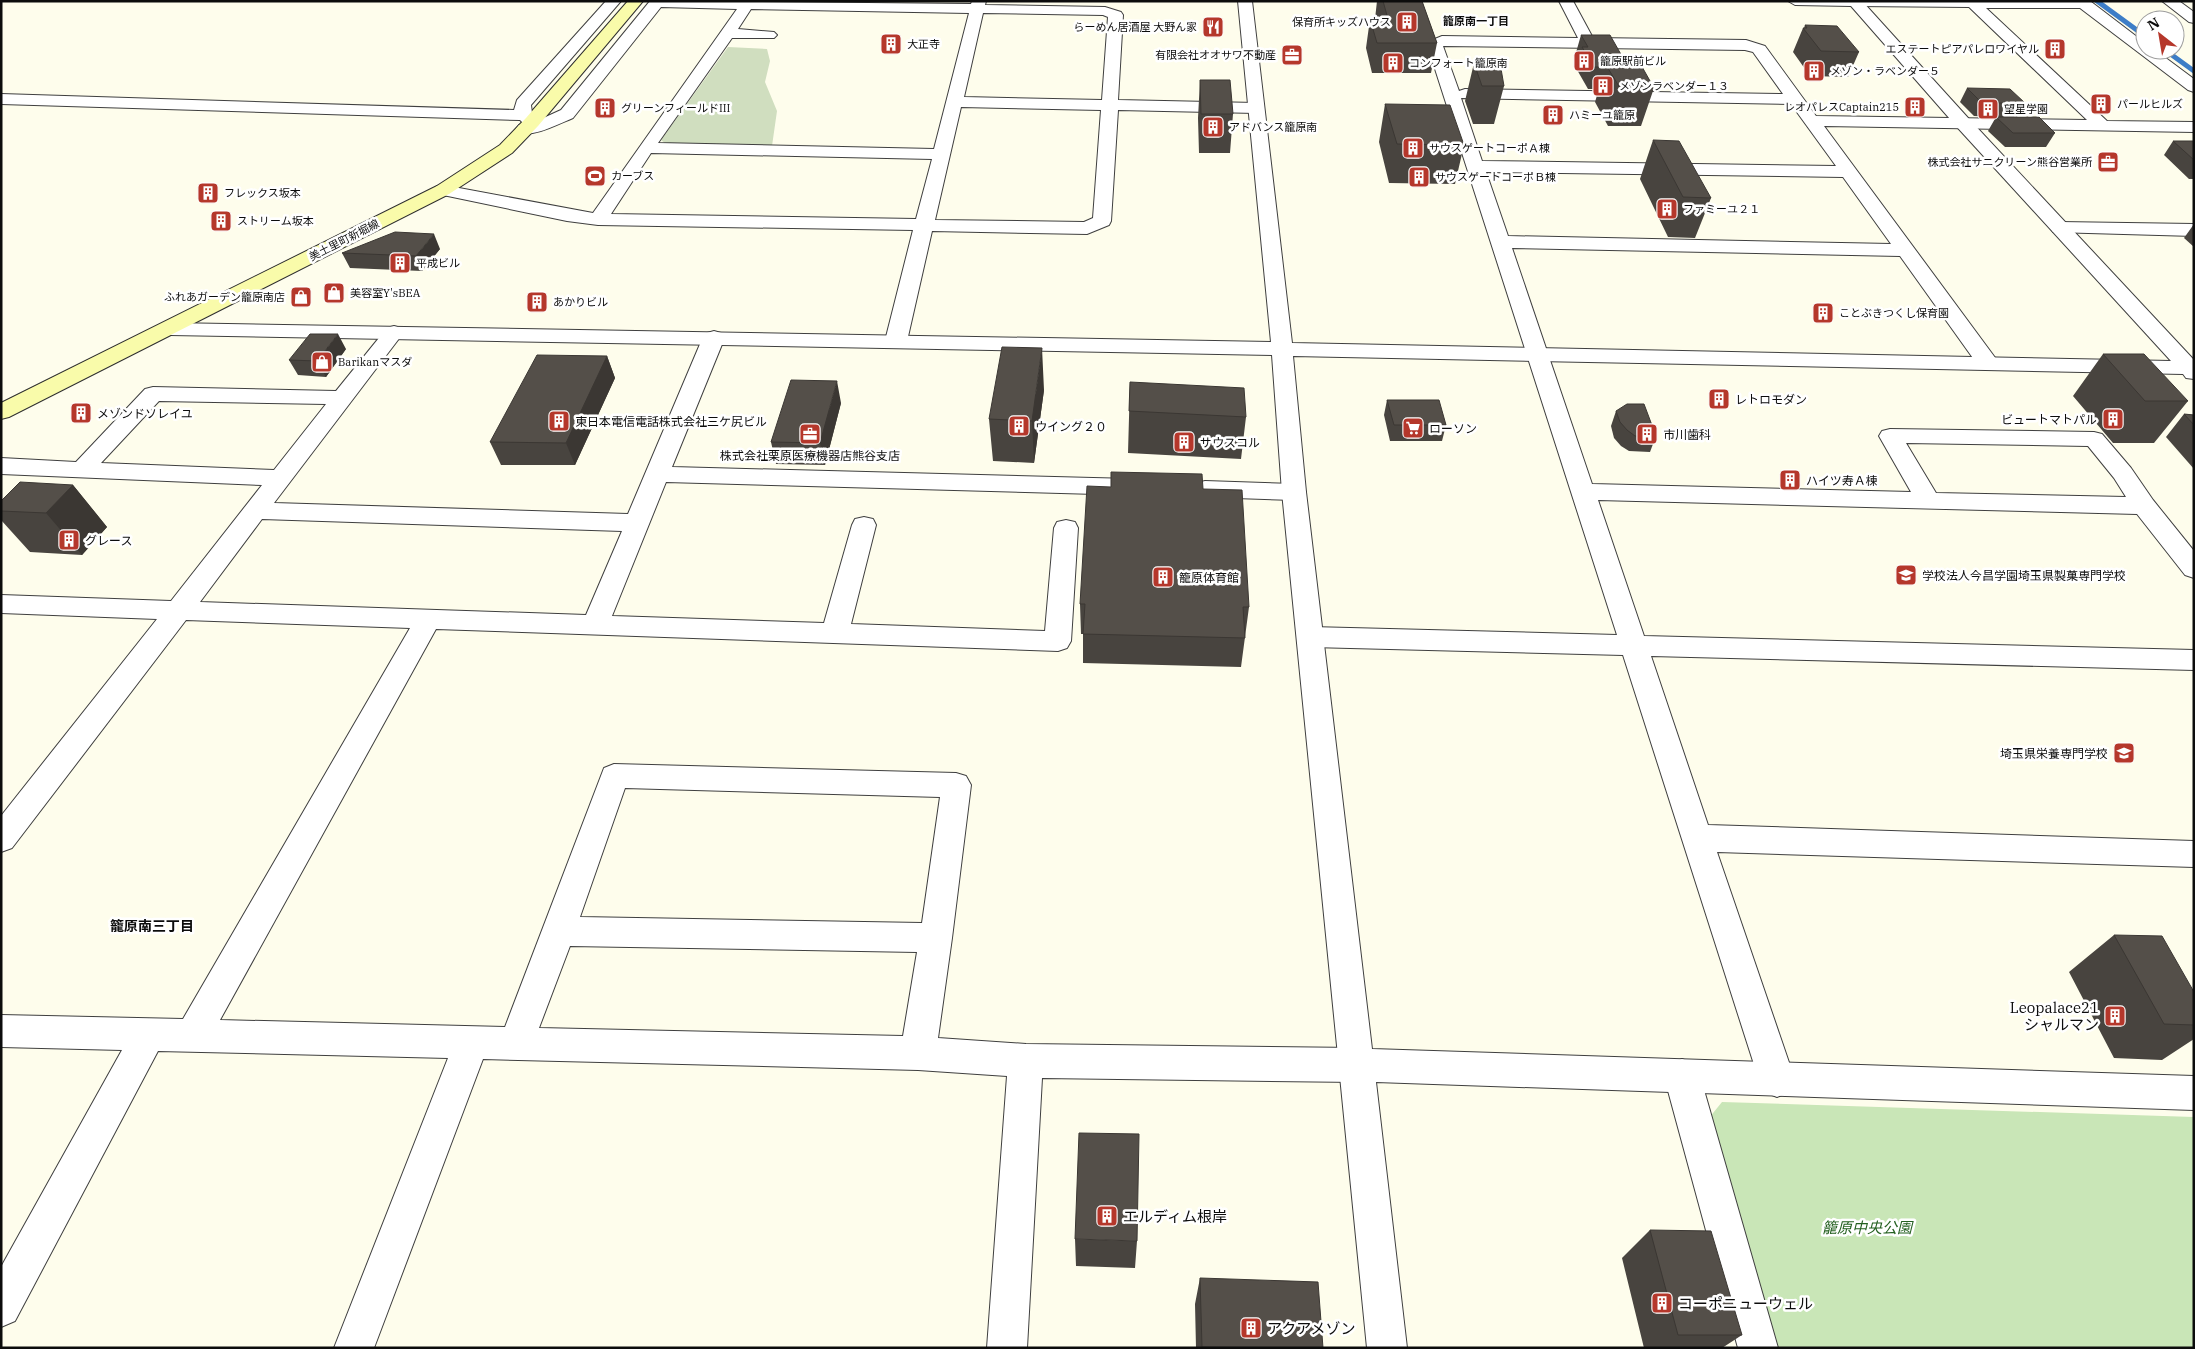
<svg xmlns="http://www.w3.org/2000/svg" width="2195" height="1349" viewBox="0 0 2195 1349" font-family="'IBM Plex Serif','Noto Sans JP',serif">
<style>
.green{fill:#c9e6b7}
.cemetery{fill:#d0debf}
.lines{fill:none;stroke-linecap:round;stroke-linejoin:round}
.stream{stroke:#3d7dc7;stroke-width:5}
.minor-casing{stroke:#3f3f3f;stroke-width:2}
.tertiary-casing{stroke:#3f3f3f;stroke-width:2}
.secondary-casing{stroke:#2e2e2e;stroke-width:2}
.minor{fill:#fff;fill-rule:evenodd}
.tertiary{fill:#fff;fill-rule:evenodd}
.secondary{fill:#f9fbaa;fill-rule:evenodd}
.wall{fill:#48443f}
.shaded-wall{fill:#3b3733}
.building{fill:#544f49;stroke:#3b3733}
.labels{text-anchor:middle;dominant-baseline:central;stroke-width:5;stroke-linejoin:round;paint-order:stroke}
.far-neighbourhood-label{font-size:11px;font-weight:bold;fill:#0c0c0c;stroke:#fff}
.far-poi-label{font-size:11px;fill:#0c0c0c;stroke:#fff;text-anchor:start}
.far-street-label{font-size:11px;fill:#0c0c0c;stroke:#fff}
.poi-label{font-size:12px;fill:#0c0c0c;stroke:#fff;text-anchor:start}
.neighbourhood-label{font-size:14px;font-weight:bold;fill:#0c0c0c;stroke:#fff}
.near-poi-label{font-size:15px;fill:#0c0c0c;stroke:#fff;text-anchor:start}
.near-park-label{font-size:15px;font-style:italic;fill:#246020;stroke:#fff}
</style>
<rect width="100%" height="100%" fill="#fefdec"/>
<path class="green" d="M1722,1102L2194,1117V1348H1775L1709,1118Z"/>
<path class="cemetery" d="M728,47L767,49L770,61L765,82L777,111L772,146L666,144L661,140Z"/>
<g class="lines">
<path class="stream" d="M2097,1L2145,36
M2165,50L2194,71"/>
<g class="minor-casing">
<path id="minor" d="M606,1H621L531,105L532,113L539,120L561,110L650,1L971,4L972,1H986L985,5L1105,7L1121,12L1123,15L1118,100L1256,103L1262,104L1264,108L1262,112L1256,113L1118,110L1111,221L1109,225L1087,234L932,231L907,341L903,345L896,347L889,345L885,341L913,230L598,225L567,221L443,195L437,194L434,190L437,186L443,185L593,213L737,9L661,7L573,118C558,124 535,137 519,133L516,129L519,125L524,124L520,120L1,104V94L514,110L517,100ZM751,9L969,13L934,149L658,143L732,38H774L777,35L774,32L738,29ZM983,13L1103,15L1108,17L1102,100L964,97ZM961,107L1101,110L1093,218L1084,222L935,220ZM651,153L932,159L916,219L611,214Z
M1559,1H1573L1593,38L1746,40L1765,46L1816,116L2087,120L1969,7L1855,6L1850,5L1848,1H2090L2145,43V50H2155L2194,79V92L2188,90L2080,8H1986L2107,121L2194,122V132L1824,126L1999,363L1996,368L1988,369L1980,368L1900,256L1512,248L1592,484L1911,492L1879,436L1882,431L1890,429L2094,432L2102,434L2131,468L2153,500L2194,551V578L2185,575L2137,514L1598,500L1644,636L2194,650V670L1651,656L1708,825L2194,841V867L1717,852L1795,1080L1789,1092L1777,1097L1765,1092L1759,1080L1623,655L1311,647L1302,644L1298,637L1302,630L1311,627L1617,635L1427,44L1430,41L1442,36L1578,38ZM1443,46L1745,50L1753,52L1783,94L1465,89L1459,91ZM1461,98L1791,104L1836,166L1482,161ZM1486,172L1843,177L1891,244L1508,236ZM1906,443L2088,446L2114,478L2126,497L1936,493Z
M2162,1H2179L2194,12V23L2189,22Z
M2060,222L2194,224V236L2053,232L2051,228L2053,224Z
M394,326L401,328L404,332L274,503L628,514L703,337L707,333L714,331L721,333L725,337L672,467L1132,479L1140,481L1144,487L1140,493L1132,495L666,482L612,616L824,623L852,525L855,519L864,517L873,519L876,525L851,624L1045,631L1054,528L1057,522L1066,520L1075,522L1078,528L1071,641L1067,648L1058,651L436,629L220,1020L505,1027L604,768L614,764L956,773L966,776L971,785L952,938L938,1038L1026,1044L1357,1048L1369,1053L1374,1065L1369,1077L1357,1082L1042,1078L1027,1348H987L1007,1076L918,1070L483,1059L374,1348H334L448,1058L158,1051L15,1321L1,1327V1267L122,1050L1,1047V1015L183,1019L410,628L186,620L12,848L1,852V816L157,619L1,613V595L171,601L262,485L1,474V458L76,462L145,389L153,387L336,391L387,328ZM159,401L326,404L274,470L101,463ZM262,519L622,531L586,615L200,602ZM625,788L940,797L922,923L580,917ZM570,946L917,952L903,1036L539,1028Z
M1205,481L1294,484L1302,486L1306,492L1302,498L1294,500L1205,497L1197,495L1193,489L1197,483Z
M1682,1059L1694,1064L1700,1076L1778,1348H1738L1664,1076L1670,1064Z"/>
</g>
<g class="tertiary-casing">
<path id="tertiary" d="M1238,1H1252L1292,343L2171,361L1957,127L1851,6L1795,5L1788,1H1862L1969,119L2194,360V379L2186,378L2183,374L1293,356L1306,492L1372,1049L2194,1076V1110L1376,1082L1407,1348H1367L1282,492L1272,355L170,335L163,333L160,329L163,325L170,323L1271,342Z"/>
</g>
<g class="secondary-casing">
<path id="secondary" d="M628,1H643L538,126L512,153L449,194L9,417L1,419V403L437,186L500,145L526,118Z"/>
</g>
<use href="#minor" class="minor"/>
<use href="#tertiary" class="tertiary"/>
<use href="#secondary" class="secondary"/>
</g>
<path class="wall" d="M1377,1H1422L1437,43L1431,73H1372L1366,48L1370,19H1375Z
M1805,25L1859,52L1848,77L1810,76L1793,52L1803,28H1804Z
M1581,35L1627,65L1654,88L1641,126H1608L1595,102L1599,89H1588L1576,68L1578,62L1575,56Z
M1474,63L1504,86L1494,124H1473L1465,101Z
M1200,80L1233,114L1230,153H1199L1198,118Z
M1967,88L2025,103L2017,117L2055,133L2046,147H2005L1988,131L1996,117L1974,116L1960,102Z
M1385,104L1464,145L1455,184L1389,183L1379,142Z
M1653,140L1711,198L1695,238L1668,237L1640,179Z
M2173,141H2194V179H2189L2164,155Z
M2194,224V247L2184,238Z
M440,249L422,271L350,268L342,253Z
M346,349L326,377L298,375L289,360Z
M2103,354L2188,401L2154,443H2113L2073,396Z
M607,356L615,378L575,465H501L490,442Z
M1130,382L1246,417L1241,459L1128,453Z
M1044,390L1034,463L993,461L989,419Z
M1387,400L1446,425L1442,441H1390L1384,415Z
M841,403L825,465L776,464L771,442Z
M1616,411L1656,436L1650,452L1629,451L1621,446L1614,438L1611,426Z
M2184,414L2194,415V469L2166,437Z
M73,485L107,527L82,555L30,552L1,520V501Z
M1203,489L1249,607L1241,667L1083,663V634H1081L1080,604Z
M2114,935L2194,992V1039L2162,1060L2114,1058L2069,972Z
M1650,1230L1742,1335L1722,1348H1644L1622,1258Z
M1075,1239L1137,1241L1135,1268L1076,1266Z
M1200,1278L1323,1348H1196L1195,1304Z"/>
<path class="shaded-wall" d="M434,234L440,249L422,271L416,256Z
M338,334L346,349L326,377L317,361Z
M1042,348L1044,390L1034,463L1032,421Z
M607,356L615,378L575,465L566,443Z
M837,381L841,403L825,465L820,443Z
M73,485L107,527L82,555L46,513Z"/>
<path class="building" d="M1383,1H1422L1437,43H1377L1370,19H1388Z
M1805,25L1837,26L1859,52L1821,51L1803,28H1807Z
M1581,35H1610L1627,65H1606V67H1594L1582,47H1588Z
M1474,63H1500L1504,86H1482Z
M1606,65H1641L1654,88H1620Z
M1200,80H1230L1233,114H1201Z
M1967,88L2010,89L2025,103H1982Z
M1385,104L1450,105L1464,145L1397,144Z
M1996,117H2039L2055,133H2013Z
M1653,140L1679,141L1711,198L1683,197Z
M2173,141H2194V160Z
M395,232L434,234L416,256L342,253Z
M310,334H338L317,361L289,360Z
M1002,347L1042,348L1032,421L989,419Z
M2103,354H2144L2188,401H2145Z
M537,355L607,356L566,443L490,442Z
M791,380L837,381L820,443L771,442Z
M1130,382L1244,388L1246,417L1129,411Z
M1387,400H1439L1446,425H1394Z
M1627,404H1644L1656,436H1635L1627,430L1620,422L1616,411Z
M2184,414L2194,415V425Z
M1111,472L1202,474L1203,489L1242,490L1249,607H1243L1245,638L1083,634L1085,604H1080L1087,486L1111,487Z
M20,482L73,485L46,513L1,511V501Z
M2114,935L2162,936L2194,992V1025L2164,1024Z
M1079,1133L1139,1134L1137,1241L1075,1239Z
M1650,1230L1711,1231L1742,1335H1678Z
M1200,1278L1318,1282L1323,1348L1202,1347Z"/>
<defs>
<g id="building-square" transform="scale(1.125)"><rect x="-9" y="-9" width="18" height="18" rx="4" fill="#b5372b" stroke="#fff"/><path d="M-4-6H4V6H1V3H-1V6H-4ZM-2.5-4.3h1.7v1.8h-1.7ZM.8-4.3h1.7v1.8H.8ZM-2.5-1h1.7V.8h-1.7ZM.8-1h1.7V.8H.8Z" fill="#fff"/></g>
<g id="restaurant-square" transform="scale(1.125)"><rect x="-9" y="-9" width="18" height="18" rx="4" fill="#b5372b" stroke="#fff"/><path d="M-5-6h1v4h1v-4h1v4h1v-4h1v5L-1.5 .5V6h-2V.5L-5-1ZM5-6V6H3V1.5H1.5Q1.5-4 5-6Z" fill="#fff"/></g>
<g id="office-square" transform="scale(1.125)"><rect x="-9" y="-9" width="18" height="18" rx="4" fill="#b5372b" stroke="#fff"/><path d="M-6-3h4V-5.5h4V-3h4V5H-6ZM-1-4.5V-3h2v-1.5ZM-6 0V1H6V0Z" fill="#fff"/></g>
<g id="stadium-square" transform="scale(1.125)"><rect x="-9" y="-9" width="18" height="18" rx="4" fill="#b5372b" stroke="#fff"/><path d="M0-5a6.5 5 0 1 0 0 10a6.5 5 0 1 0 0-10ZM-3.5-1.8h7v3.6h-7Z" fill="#fff"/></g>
<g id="shop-square" transform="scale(1.125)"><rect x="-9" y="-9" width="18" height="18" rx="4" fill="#b5372b" stroke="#fff"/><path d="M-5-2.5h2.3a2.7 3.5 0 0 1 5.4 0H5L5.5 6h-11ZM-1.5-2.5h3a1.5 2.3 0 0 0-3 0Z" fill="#fff"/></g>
<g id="supermarket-square" transform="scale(1.125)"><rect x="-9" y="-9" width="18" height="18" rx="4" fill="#b5372b" stroke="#fff"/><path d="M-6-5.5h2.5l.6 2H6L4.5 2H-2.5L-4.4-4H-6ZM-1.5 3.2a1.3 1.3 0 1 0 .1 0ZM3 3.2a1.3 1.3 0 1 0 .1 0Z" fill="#fff"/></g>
<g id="university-square" transform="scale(1.125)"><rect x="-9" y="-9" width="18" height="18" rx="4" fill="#b5372b" stroke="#fff"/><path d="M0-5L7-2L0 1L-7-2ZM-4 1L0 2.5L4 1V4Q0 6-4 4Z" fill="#fff"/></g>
</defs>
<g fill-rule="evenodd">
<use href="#building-square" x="1407" y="22"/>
<use href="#restaurant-square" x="1213" y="27"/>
<use href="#building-square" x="891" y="44"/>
<use href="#building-square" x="2055" y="49"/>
<use href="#office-square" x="1292" y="55"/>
<use href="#building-square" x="1584" y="61"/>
<use href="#building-square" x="1393" y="63"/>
<use href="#building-square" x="1814" y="71"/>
<use href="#building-square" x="1603" y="86"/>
<use href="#building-square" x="2101" y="104"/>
<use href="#building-square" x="1915" y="107"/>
<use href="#building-square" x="605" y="108"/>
<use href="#building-square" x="1988" y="109"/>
<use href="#building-square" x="1553" y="115"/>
<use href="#building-square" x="1213" y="127"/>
<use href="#building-square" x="1413" y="148"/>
<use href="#office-square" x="2108" y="162"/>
<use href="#stadium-square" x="595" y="176"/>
<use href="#building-square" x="1419" y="177"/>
<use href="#building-square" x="208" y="193"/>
<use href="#building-square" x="1667" y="209"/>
<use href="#building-square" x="221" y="221"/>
<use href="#building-square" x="400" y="263"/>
<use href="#shop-square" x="334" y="293"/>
<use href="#shop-square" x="301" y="297"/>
<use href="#building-square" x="537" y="302"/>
<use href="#building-square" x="1823" y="313"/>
<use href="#shop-square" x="322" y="362"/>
<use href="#building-square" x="1719" y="399"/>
<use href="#building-square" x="81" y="413"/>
<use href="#building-square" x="2113" y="419"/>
<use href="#building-square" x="559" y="421"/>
<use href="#building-square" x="1019" y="426"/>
<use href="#supermarket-square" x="1413" y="428"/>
<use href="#office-square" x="810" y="434"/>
<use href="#building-square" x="1647" y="434"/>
<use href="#building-square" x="1184" y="442"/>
<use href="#building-square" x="1790" y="480"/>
<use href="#building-square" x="69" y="540"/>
<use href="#university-square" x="1906" y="575"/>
<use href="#building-square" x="1163" y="577"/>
<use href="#university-square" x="2124" y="753"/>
<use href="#building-square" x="2115" y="1016"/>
<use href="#building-square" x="1107" y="1216"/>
<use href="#building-square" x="1662" y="1303"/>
<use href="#building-square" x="1251" y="1328"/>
</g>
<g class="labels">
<g class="far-neighbourhood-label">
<text x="1476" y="21">籠原南一丁目</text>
</g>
<g class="far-poi-label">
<text x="1391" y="22" text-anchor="end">保育所キッズハウス</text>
<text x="1197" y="27" text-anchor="end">らーめん居酒屋 大野ん家</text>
<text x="907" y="44">大正寺</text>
<text x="2039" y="49" text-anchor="end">エステートピアパレロワイヤル</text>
<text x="1276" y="55" text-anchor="end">有限会社オオサワ不動産</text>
<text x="1600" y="61">籠原駅前ビル</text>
<text x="1409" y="63">コンフォート籠原南</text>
<text x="1830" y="71">メゾン・ラベンダー５</text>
<text x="1619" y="86">メゾンラベンダー１３</text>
<text x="2117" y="104">パールヒルズ</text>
<text x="1899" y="107" text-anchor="end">レオパレスCaptain215</text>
<text x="621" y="108">グリーンフィールドIII</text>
<text x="2004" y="109">望星学園</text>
<text x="1569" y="115">ハミーユ籠原</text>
<text x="1229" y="127">アドバンス籠原南</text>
<text x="1429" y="148">サウスゲートコーポＡ棟</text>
<text x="2092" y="162" text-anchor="end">株式会社サニクリーン熊谷営業所</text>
<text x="611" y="176">カーブス</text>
<text x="1435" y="177">サウスゲートコーポＢ棟</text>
<text x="224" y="193">フレックス坂本</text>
<text x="1683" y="209">ファミーユ２１</text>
<text x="237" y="221">ストリーム坂本</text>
<text x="416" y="263">平成ビル</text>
<text x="350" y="293">美容室Y'sBEA</text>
<text x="285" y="297" text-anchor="end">ふれあガーデン籠原南店</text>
<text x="553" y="302">あかりビル</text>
<text x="1839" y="313">ことぶきつくし保育園</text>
<text x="338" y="362">Barikanマスダ</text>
</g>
<g class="far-street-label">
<text transform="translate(344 240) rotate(-27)">美土里町新堀線</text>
</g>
<g class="poi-label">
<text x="1735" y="399">レトロモダン</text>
<text x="97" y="413">メゾンドソレイユ</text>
<text x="2097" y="419" text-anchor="end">ビュートマトパル</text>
<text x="575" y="421">東日本電信電話株式会社三ケ尻ビル</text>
<text x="1035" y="426">ウイング２０</text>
<text x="1429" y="428">ローソン</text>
<text x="1663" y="434">市川歯科</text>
<text x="1200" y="442">サウスコル</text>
<text x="810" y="455" text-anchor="middle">株式会社栗原医療機器店熊谷支店</text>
<text x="1806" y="480">ハイツ寿Ａ棟</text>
<text x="85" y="540">グレース</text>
<text x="1922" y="575">学校法人今昌学園埼玉県製菓専門学校</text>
<text x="1179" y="577">籠原体育館</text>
<text x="2108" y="753" text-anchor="end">埼玉県栄養専門学校</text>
</g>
<g class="neighbourhood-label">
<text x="152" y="926">籠原南三丁目</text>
</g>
<g class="near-poi-label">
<text x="2099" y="1007" text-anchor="end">Leopalace21<tspan x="2099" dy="17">シャルマン</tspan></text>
<text x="1123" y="1216">エルディム根岸</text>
<text x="1678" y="1303">コーポニューウェル</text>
<text x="1267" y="1328">アクアメゾン</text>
</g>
<g class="near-park-label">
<text x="1867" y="1227">籠原中央公園</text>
</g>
</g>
<rect width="2195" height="1349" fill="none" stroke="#0c0c0c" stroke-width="5"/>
<g transform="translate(2160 35) rotate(329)"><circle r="24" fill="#ffffff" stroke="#9e9e9e"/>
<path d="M0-4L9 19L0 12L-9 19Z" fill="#b5372b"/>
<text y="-8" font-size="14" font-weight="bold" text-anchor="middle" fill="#0c0c0c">N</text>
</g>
</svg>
